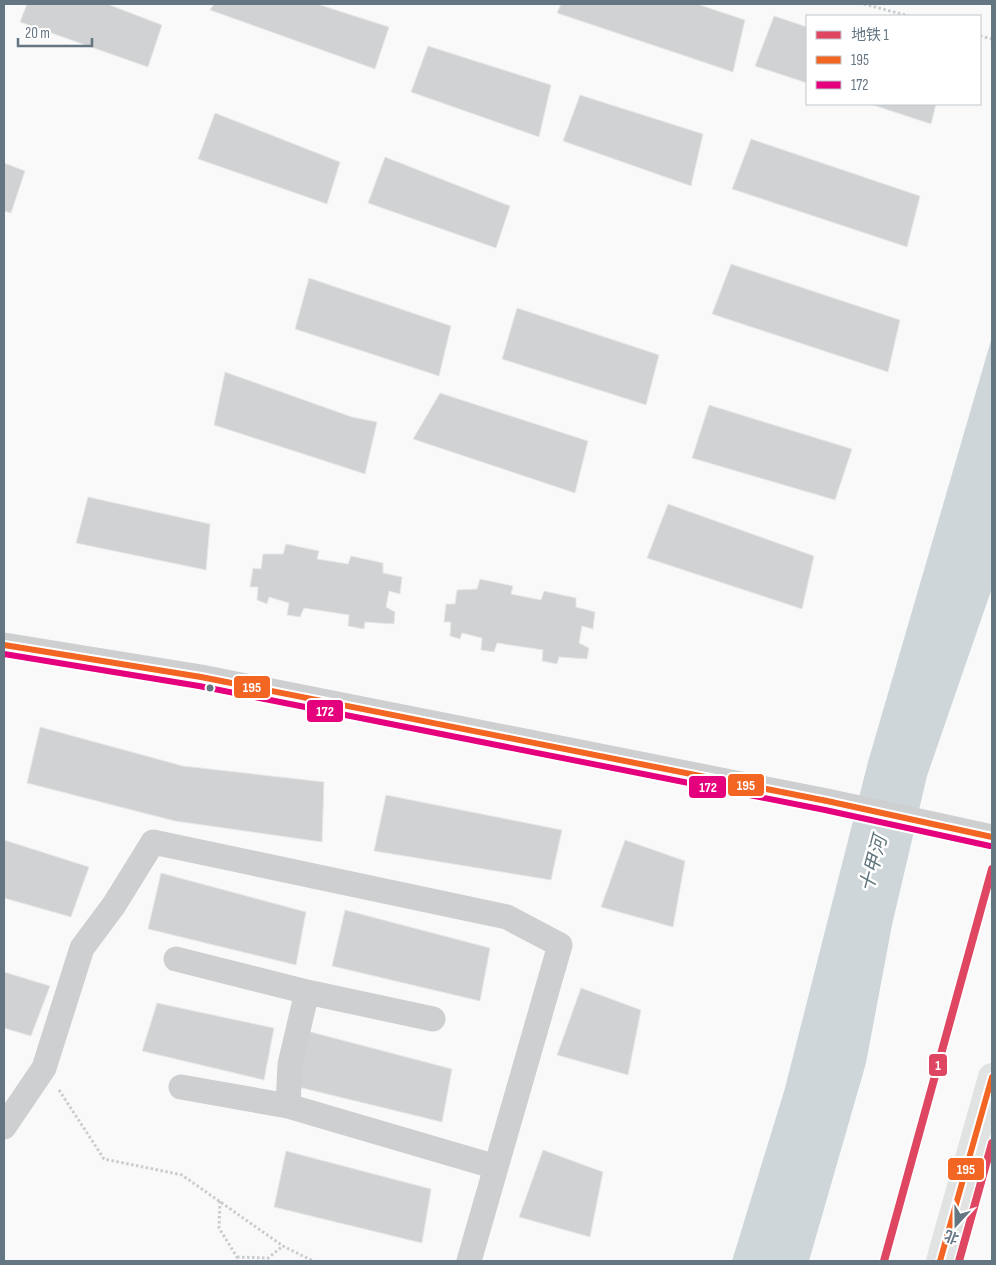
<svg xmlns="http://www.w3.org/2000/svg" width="996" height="1265" viewBox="0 0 996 1265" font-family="'Sofia Sans Condensed','Noto Sans SC',sans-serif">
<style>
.water{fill:#ced6d9}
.building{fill:#d0d2d3;stroke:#e8e8e8}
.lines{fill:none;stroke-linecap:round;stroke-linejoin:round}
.path{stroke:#cbcccd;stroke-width:3;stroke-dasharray:2.5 2.5;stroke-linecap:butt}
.minor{stroke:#cecfd0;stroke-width:25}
.major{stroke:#e1e2e2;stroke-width:28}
.bus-1-casing{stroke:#fff;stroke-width:10}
.bus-2-casing{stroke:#fff;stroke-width:10}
.bus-1{stroke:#f26522;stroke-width:6}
.bus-2{stroke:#e5007d;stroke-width:6}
.metro-1-casing{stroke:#fff;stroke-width:11}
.metro-1{stroke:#df4661;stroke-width:8}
.bus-dot{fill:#657683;stroke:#fff;stroke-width:2}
.labels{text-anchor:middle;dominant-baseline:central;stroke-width:5;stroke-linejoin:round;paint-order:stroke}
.water-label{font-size:19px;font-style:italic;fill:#60757c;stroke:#fff}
.line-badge{stroke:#fff;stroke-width:2}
.badge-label{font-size:14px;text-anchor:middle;font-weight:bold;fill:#fff}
</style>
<rect width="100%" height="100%" fill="#f9f9f9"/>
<path class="water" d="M992,337V588L927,776L892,925L866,1063L809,1261H732L785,1088L868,762Z"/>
<path class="building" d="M27,4H107L162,25L148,67L20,22Z
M214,4H317L389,27L375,69L210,10Z
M561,4H697L745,20L733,72L557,13Z
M774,16L807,27V83L755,66Z
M428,46L551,85L539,137L411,92Z
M580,95L703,134L691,186L563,141Z
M870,104H936L931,124Z
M215,113L340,162L327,204L198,159Z
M751,139L920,196L907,247L732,189Z
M385,157L510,206L496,248L368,203Z
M4,163L25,171L11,213L4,211Z
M731,264L900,320L888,372L712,314Z
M309,278L451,326L439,376L295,329Z
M517,308L659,355L646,405L502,359Z
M225,372L352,417L377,422L365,474L214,425Z
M440,393L588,441L575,493L413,439Z
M709,405L852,449L835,500L692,458Z
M88,497L210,524L206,570L76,543Z
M668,504L814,556L802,609L647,558Z
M286,544L319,551L317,559L348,564L351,556L383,563V573L402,577L400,594L389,591L386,607L395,612L394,624L365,622L364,629L348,626L349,615L304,608L300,617L287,615L289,603L269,597L267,604L257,600L258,587H250L253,568L261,569L263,554H283Z
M480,579L513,586L511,594L541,600L544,591L576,598V607L595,612L593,629L582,626L579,643L589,648L587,659L559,657L557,664L542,661L543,650L497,643L494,652L481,650L482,638L462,633L460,639L450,636L451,622H444L446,604H455L457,590L477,589Z
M40,727L183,766L324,782L322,842L175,821L27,783Z
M386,795L562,830L551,880L374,851Z
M4,840L89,867L71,917L4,898Z
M625,840L685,861L673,927L601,907Z
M161,873L306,912L296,965L148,929Z
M345,910L490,948L480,1001L332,966Z
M4,972L50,986L31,1036L4,1028Z
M581,988L641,1010L628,1075L557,1055Z
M157,1003L274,1028L264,1080L142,1051Z
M307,1031L452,1069L442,1122L294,1086Z
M543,1150L603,1172L590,1237L519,1217Z
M286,1151L431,1189L422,1243L274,1207Z"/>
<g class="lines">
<path class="path" d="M864,4L909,16
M980,36L992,39
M59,1090L104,1159L182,1175L283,1246L313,1261
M220,1201L219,1228L237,1257L235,1261
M237,1257L268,1258L283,1246"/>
<path class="minor" d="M4,645L201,677L827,801L992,837
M176,959L307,992
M181,1087L288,1106L496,1167
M288,1106L290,1064L307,992L433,1019
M4,1127L44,1068L82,948L114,905L153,842L507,917L560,945L469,1261"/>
<path class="major" d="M940,1261L992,1077"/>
<g class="bus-1-casing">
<path id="bus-1" d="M4,645L201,677L827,801L992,837
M940,1261L992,1077"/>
</g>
<g class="bus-2-casing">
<path id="bus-2" d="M4,654L199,686L825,810L990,846"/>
</g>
<use href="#bus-1" class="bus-1"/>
<use href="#bus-2" class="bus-2"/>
<g class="metro-1-casing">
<path id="metro-1" d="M884,1261L992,869
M959,1261L992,1143"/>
</g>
<use href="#metro-1" class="metro-1"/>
</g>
<circle class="bus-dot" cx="210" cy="688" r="4.5"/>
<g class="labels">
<g class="water-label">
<text transform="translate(874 864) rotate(-75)">十甲河</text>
</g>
</g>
<g class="line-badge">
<rect x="233" y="675" width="38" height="24" rx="5" fill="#f26522"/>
<rect x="306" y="699" width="38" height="24" rx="5" fill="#e5007d"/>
<rect x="727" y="773" width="38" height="24" rx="5" fill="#f26522"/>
<rect x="688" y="775" width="39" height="24" rx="5" fill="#e5007d"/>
<rect x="928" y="1053" width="20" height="24" rx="5" fill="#df4661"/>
<rect x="947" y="1157" width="38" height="24" rx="5" fill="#f26522"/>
</g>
<g class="badge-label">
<text x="252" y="692">195</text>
<text x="325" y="716">172</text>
<text x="746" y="790">195</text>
<text x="708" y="792">172</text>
<text x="938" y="1070">1</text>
<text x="966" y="1174">195</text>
</g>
<rect width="996" height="1265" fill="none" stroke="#657683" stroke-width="10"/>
<rect x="806" y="15" width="175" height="90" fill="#ffffff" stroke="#c1c8cd"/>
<rect x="816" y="31" width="25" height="8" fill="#df4661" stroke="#c1c8cd"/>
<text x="851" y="40" font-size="15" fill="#657683">地铁 1</text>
<rect x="816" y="56" width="25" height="8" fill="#f26522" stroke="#c1c8cd"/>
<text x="851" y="65" font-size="15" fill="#657683">195</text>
<rect x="816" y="81" width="25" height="8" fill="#e5007d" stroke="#c1c8cd"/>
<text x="851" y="90" font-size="15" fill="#657683">172</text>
<g transform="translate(956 1225) rotate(201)" stroke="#ffffff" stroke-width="4" paint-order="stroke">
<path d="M0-4L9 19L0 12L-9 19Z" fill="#657683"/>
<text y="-8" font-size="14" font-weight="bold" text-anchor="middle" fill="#657683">北</text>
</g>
<path d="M18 38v8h74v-8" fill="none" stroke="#657683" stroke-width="2.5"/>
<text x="25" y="38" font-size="15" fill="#657683" stroke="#ffffff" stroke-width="4" paint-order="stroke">20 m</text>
</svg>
